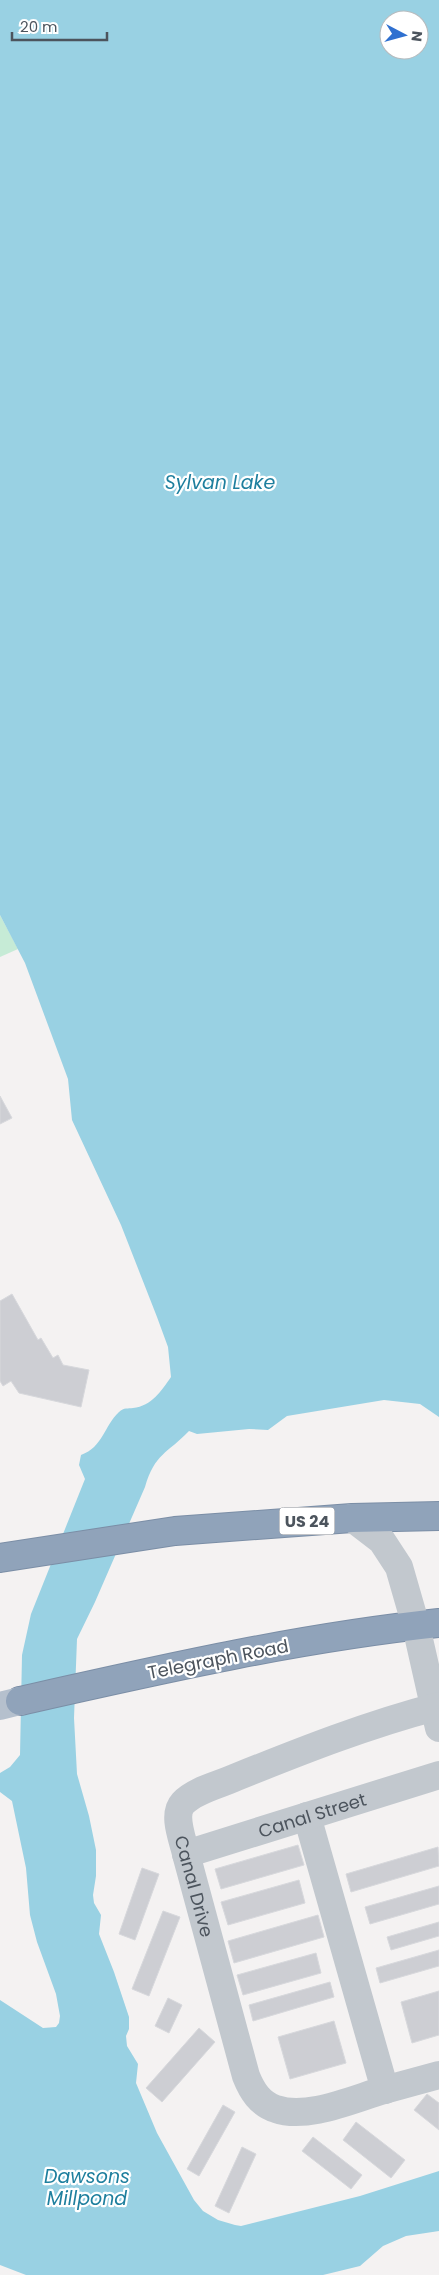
<svg xmlns="http://www.w3.org/2000/svg" width="439" height="2275" viewBox="0 0 439 2275" font-family="Poppins,sans-serif">
<style>
.green{fill:#c6ebd6}
.water{fill:#99d1e3;fill-rule:evenodd}
.building{fill:#cdced3;stroke:#d7d8dc}
.lines{fill:none;stroke-linecap:round;stroke-linejoin:round}
.highway-casing{stroke:#7b8ea6;stroke-width:30}
.street{stroke:#c2c8ce;stroke-width:28}
.primary{stroke:#b5c0cd;stroke-width:28}
.highway{stroke:#90a3ba;stroke-width:28}
.labels{text-anchor:middle;dominant-baseline:central;stroke-width:4.5;stroke-linejoin:round;paint-order:stroke}
.shield{fill:#fff;stroke:#82878e;stroke-width:1}
.shield-label{font-size:16px;font-weight:bold;fill:#4c545d}
.street-label{font-size:18px;fill:#4c545d;stroke:#fff}
.water-label{font-size:19px;font-style:italic;fill:#1e7f9e;stroke:#fff}
</style>
<rect width="100%" height="100%" fill="#f4f2f2"/>
<path class="green" d="M0,915L18,949L0,957Z"/>
<path class="water" d="M0,0H439V1417L420,1404L384,1400L287,1416L268,1430L249,1429L197,1434L189,1431C167,1454 155,1453 145,1487L95,1602L77,1639L74,1718L77,1774L89,1816L96,1850V1876L93,1895L94,1903L101,1915L99,1934L114,1972L129,2017V2029L126,2036L127,2046L138,2064L136,2083L157,2133L194,2200L203,2211L218,2220L235,2225L241,2226L360,2196L439,2171V2231L406,2236L383,2246L360,2266L323,2275H26L0,2265V2000L43,2028L56,2027L59,2023L60,2016L56,1994L37,1942L30,1915L26,1868L12,1801L0,1792V1773L10,1767L20,1755L22,1655L31,1614L85,1479L79,1465L81,1455C103,1447 104,1426 119,1412C124,1407 128,1409 133,1408C152,1406 161,1391 171,1377L168,1347L157,1317L121,1225L72,1120L68,1079L25,963L0,915ZM389,20H419V50H389Z"/>
<path class="building" d="M0,1096L12,1118L0,1124Z
M12,1294L38,1340L41,1338L53,1358L58,1355L63,1365L89,1370L81,1407L19,1393L11,1381L3,1386L0,1381V1301Z
M298,1845L304,1865L221,1889L215,1869Z
M438,1847L439,1866L351,1892L346,1874Z
M142,1868L159,1874L135,1940L119,1934Z
M299,1880L305,1903L228,1925L221,1902Z
M439,1886V1904L370,1924L365,1907Z
M163,1911L180,1917L149,1996L132,1989Z
M318,1915L324,1937L234,1963L228,1941Z
M439,1922V1936L391,1950L387,1937Z
M439,1950V1966L380,1983L376,1968Z
M316,1953L321,1973L243,1995L237,1975Z
M330,1982L334,1997L253,2021L249,2005Z
M439,1991V2035L412,2043L401,2002Z
M168,1998L182,2005L169,2033L155,2026Z
M334,2021L346,2063L290,2079L278,2037Z
M199,2028L215,2042L162,2102L146,2088Z
M427,2094L439,2103V2130L414,2110Z
M223,2105L235,2112L199,2176L187,2169Z
M356,2122L405,2160L391,2178L343,2140Z
M313,2137L362,2175L351,2189L302,2151Z
M242,2147L256,2154L229,2213L215,2206Z"/>
<g class="lines">
<g class="highway-casing">
<path id="highway" d="M0,1558L175,1531L352,1518L439,1516
M20,1701C158,1670 297,1638 439,1623"/>
</g>
<g class="street">
<path d="M352,1518L382,1541L399,1567L416,1626L439,1728"/>
<path id="s1" d="M439,1706C369,1724 301,1751 234,1778C219,1785 195,1790 183,1803C172,1815 183,1840 186,1854L246,2076C252,2091 260,2104 276,2109C307,2120 353,2099 384,2090C402,2085 421,2080 439,2075"/>
<path d="M307,1816L385,2090"/>
<path id="s2" d="M186,1854L439,1775"/>
</g>
<path class="primary" d="M0,1706L20,1701"/>
<use href="#highway" class="highway"/>
</g>
<g class="labels">
<rect class="shield" x="279.5" y="1507.5" width="55" height="27" rx="4"/>
<g class="shield-label">
<text x="307" y="1521">US 24</text>
</g>
<g class="street-label">
<text transform="translate(218 1659) rotate(-11)">Telegraph Road</text>
<text stroke="none"><textPath href="#s2" startOffset="132">Canal Street</textPath></text>
<text stroke="none"><textPath href="#s1" startOffset="361">Canal Drive</textPath></text>
</g>
<g class="water-label">
<text x="220" y="482">Sylvan Lake</text>
<text x="87" y="2176">Dawsons<tspan x="87" dy="22">Millpond</tspan></text>
</g>
</g>
<g transform="translate(404 35) rotate(96)"><circle r="24" fill="#ffffff" stroke="#b7bbbe"/>
<path d="M0-4L9 19L0 12L-9 19Z" fill="#2f70d0"/>
<text y="-8" font-size="14" font-weight="bold" text-anchor="middle" fill="#4c545d">N</text>
</g>
<path d="M12 32v8h95v-8" fill="none" stroke="#4c545d" stroke-width="2.5"/>
<text x="20" y="32" font-size="15" fill="#4c545d" stroke="#ffffff" stroke-width="4" paint-order="stroke">20 m</text>
</svg>
